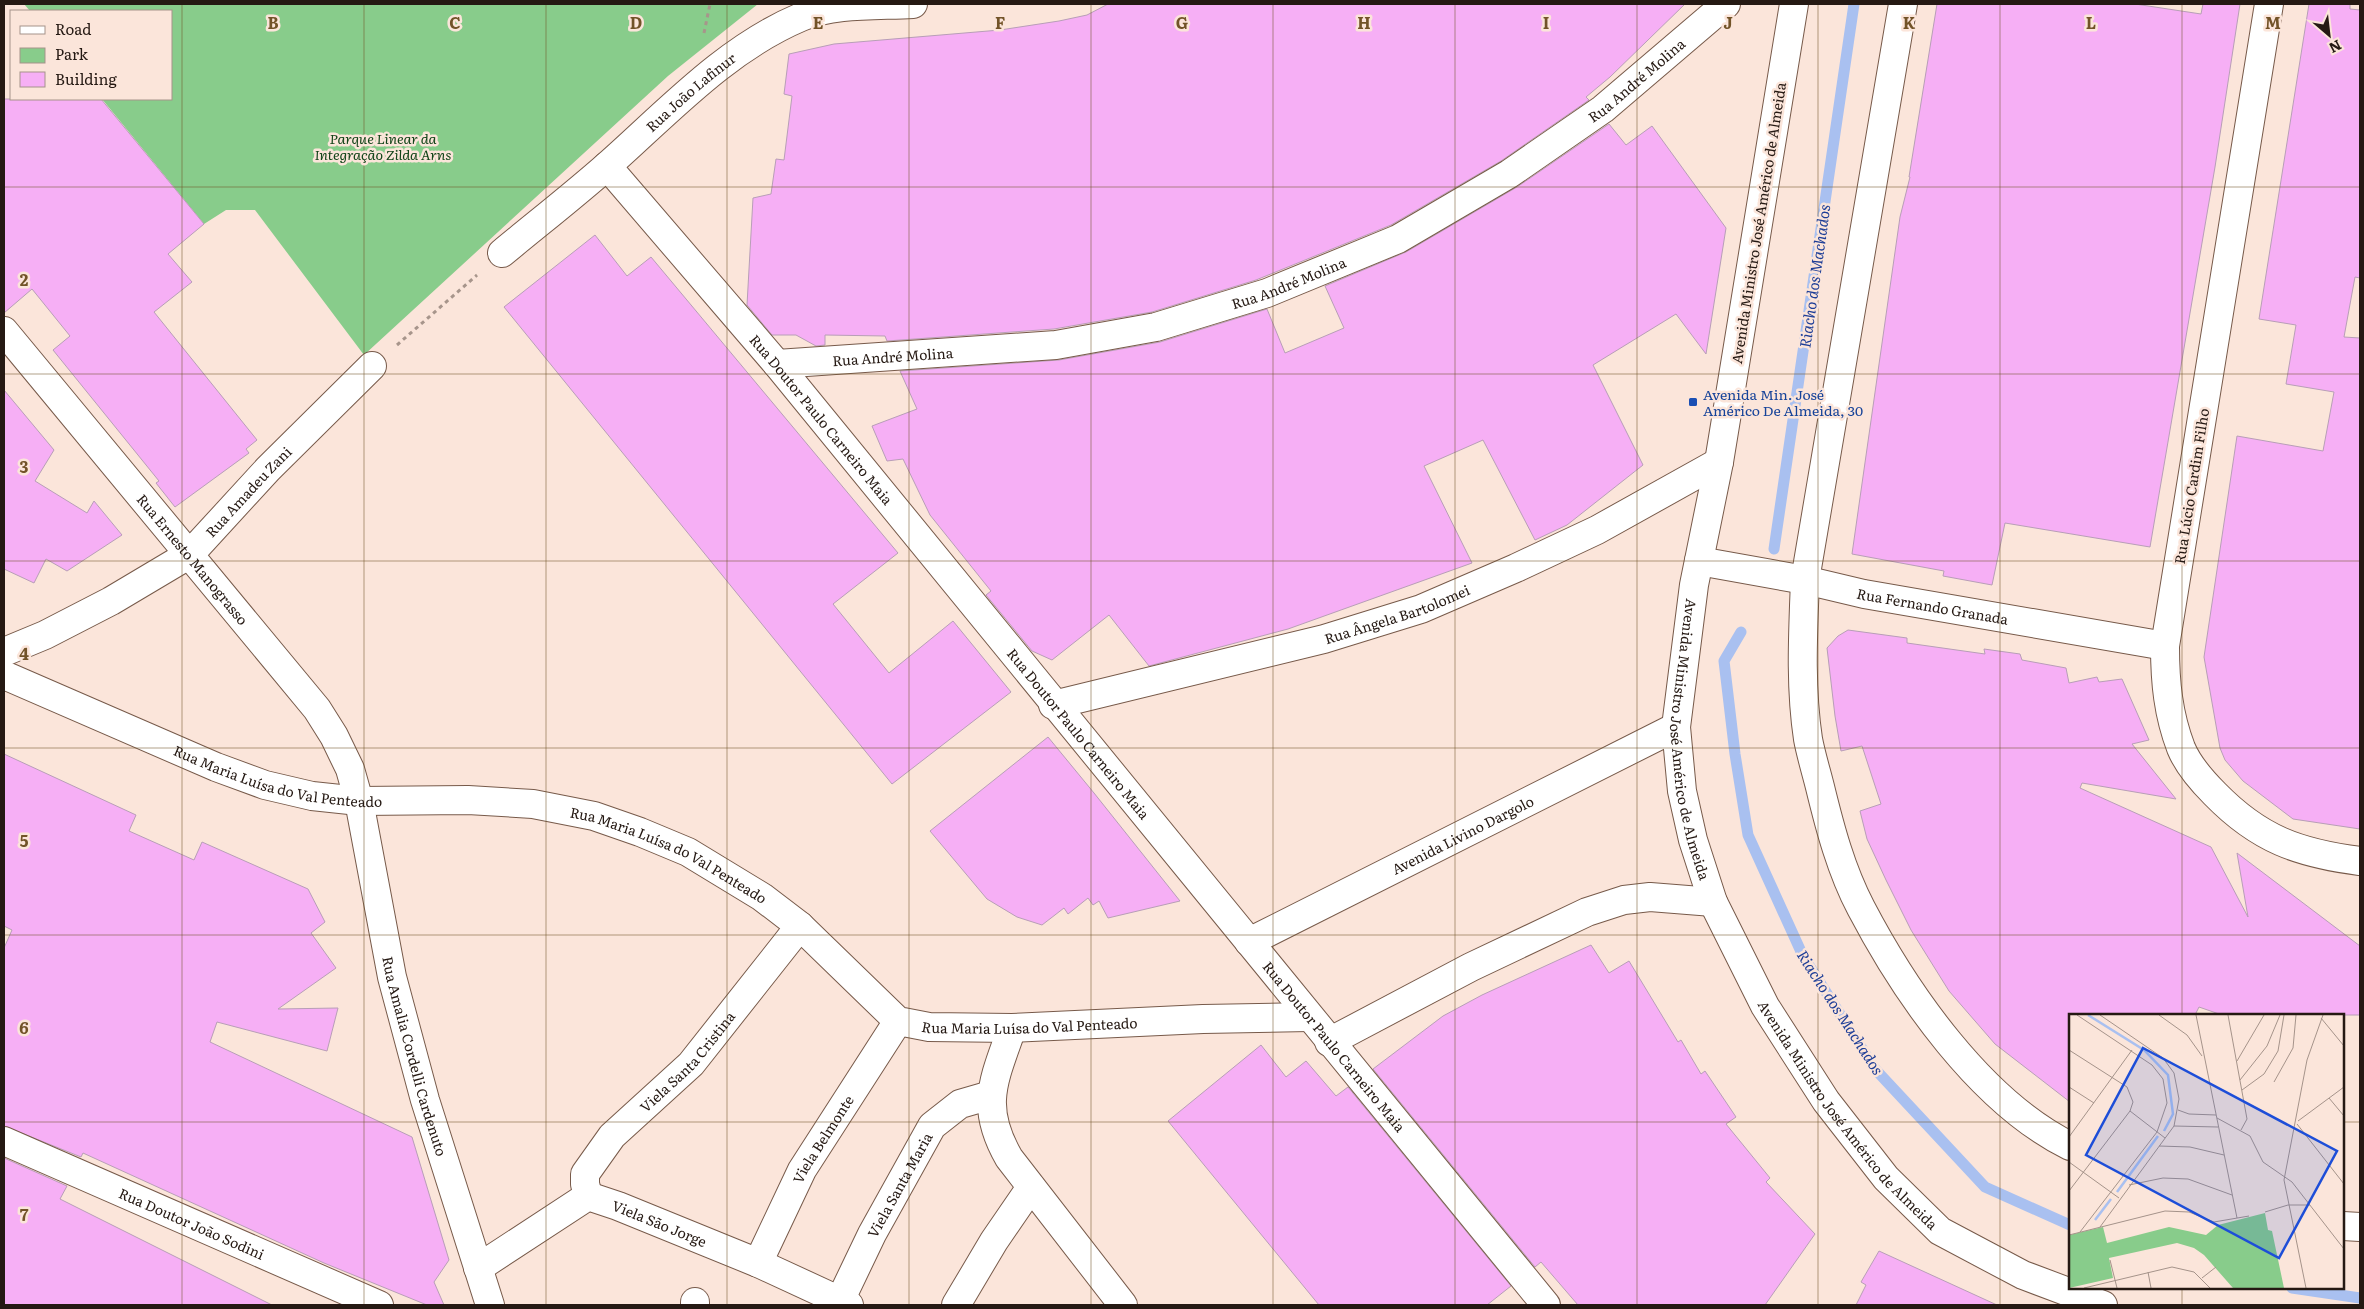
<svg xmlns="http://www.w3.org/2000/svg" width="2364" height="1309" viewBox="0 0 2364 1309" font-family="Literata,serif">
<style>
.green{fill:#88cc8b}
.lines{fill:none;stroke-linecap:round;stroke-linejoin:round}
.stream{stroke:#a9c0f0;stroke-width:11}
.building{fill:#f6aff5;stroke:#b89eb7}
.minor-casing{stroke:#775a4a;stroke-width:30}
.path{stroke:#a7958b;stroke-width:3;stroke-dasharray:4 4;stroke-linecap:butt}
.minor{stroke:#fff;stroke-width:28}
.grid{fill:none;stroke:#725328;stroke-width:1;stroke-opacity:0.55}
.transit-dot{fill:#1a4fb4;stroke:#fbe5da;stroke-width:2}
.labels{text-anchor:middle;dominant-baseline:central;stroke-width:5;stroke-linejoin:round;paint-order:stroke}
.street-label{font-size:14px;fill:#251913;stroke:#fbe5da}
.park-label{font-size:14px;font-style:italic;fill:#114418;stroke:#fbe5da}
.transit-label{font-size:14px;fill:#164399;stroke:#fbe5da;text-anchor:start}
.water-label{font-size:15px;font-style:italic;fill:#1e3e97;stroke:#fbe5da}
.inset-river{fill:none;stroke:#a9c0f0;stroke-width:2.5}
.inset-road{fill:none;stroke:#a5938a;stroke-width:1}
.view{fill:#1d4ed8;fill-opacity:0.15;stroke:#1d4ed8;stroke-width:2.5}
.inset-edge{fill:none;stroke:#251913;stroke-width:2.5}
.grid-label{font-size:16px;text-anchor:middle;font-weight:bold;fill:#725328;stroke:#fbe5da;stroke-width:5;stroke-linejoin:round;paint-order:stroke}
</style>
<rect width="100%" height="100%" fill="#fbe5da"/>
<path class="green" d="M24,4H758L668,76L364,355L255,210H226L204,224L102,99H171V11H30Z"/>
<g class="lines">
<path class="stream" d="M1774,549L1854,4
M1741,632L1724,661L1735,754L1748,835L1803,956L1875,1069L1985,1187L2070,1225
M2292,1288L2360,1298"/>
</g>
<path class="building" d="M1108,4H1685L1610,77L1586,97L1589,100L1501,161L1391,225L1256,280L1152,312L1054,329L887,341L885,336L825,335V345L816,346L796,335H772L747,305L753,198L771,194L776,159L784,160L792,96L784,94L789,54L834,44L1000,30L1059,21L1087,15Z
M1937,4H2135L2201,14L2203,4H2240L2215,167L2150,547L2005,523L1992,585L1943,576L1944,571L1852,554L1900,217L1910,177H1909Z
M2309,4H2350V9L2360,10V278L2355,277L2344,337L2360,338V829L2293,819L2243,781L2225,760L2220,748L2204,657L2237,436L2323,451L2334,392L2286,384L2296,325L2259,319Z
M4,99H101L204,224L168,254L192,282L154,312L257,440L246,449L249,453L175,507L156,483L159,481L53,350L70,336L32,289L4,313Z
M1609,124L1626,145L1652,126L1726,228L1706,354L1676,314L1593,365L1643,465L1567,525L1535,540L1483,440L1424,466L1472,563L1288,629L1149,666L1109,615L1052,660L1032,651L986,595L991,591L930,515L903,459L887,461L872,426L917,409L900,371L1059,360L1160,342L1267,309L1285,353L1344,328L1325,286L1406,252L1517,187Z
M595,235L627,276L651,257L898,553L833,604L889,673L953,621L1011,692L892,784L504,307Z
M4,390L54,450L35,481L87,513L94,501L122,535L67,571L46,559L34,583L4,569Z
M1848,630L1907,638V643L1985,654L1984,649L2020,654L2022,660L2066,668L2069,683L2097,677L2099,682L2122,679L2149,740L2132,744L2176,799L2082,783L2080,788L2211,847L2248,917L2237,853L2360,946V1015H2222L2199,1007L2195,1015H2070V1102L1995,1044L1949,991L1911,930L1886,880L1867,839L1860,811L1881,804L1862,746L1841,751L1835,716L1827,648L1838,636Z
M1048,737L1094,793L1180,901L1108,918L1099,901L1093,905L1088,898L1068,914L1064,908L1042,925L1017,917L987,899L930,831Z
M4,754L136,815L129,831L194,860L202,842L308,889L325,922L311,933L336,968L278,1009L338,1008L327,1051L217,1022L210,1042L412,1137L449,1260L434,1282L444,1305H427L324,1263L83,1153L81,1157L4,1126V948L12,930L4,926Z
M1591,945L1609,973L1629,961L1678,1042L1681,1040L1701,1074L1705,1071L1736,1117L1726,1124L1770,1178L1766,1182L1815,1234L1765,1305H1578L1541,1262L1535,1267L1373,1069L1443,1016L1482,995Z
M1261,1045L1286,1077L1306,1061L1336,1096L1348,1087L1511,1286L1487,1305H1319L1168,1121Z
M4,1158L67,1186L60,1199L272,1305H4Z
M1879,1251L1997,1305H1856L1866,1285L1861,1282Z"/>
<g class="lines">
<g class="minor-casing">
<g id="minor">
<path id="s1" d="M1794,4L1719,462L1694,585L1676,727L1682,791L1693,840L1713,902L1765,1006L1826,1101L1886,1178L1940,1231L2023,1275L2103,1305"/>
<path d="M1903,4L1805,580C1803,633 1800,686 1808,739C1811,755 1816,771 1820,787C1830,828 1841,870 1861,908C1906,994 1981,1102 2070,1146"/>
<path d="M2269,4L2165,646C2165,682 2168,714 2181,748C2188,765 2202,781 2215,794C2259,839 2298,853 2360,861"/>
<path id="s2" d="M607,166L777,364L1546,1305"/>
<path id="s3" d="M502,253C537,224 573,196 607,166C667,113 725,49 801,17C834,3 877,6 913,4"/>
<path id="s4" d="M4,331L317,709L334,736L350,769L359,801L392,977L425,1100L490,1305"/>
<path id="s5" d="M777,364L1056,345L1156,327L1267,293L1398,239L1509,174L1603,109L1726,4"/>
<path id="s6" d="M1699,561L1805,580L1864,594L2165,646"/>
<path id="s7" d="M4,652L45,635L111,601L190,554L268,469L372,366"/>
<path id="s8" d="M4,675L216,767L265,785L312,796L359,801L468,800L533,804L594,816L640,832L688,852L762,897L800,926L898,1021L929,1027L1012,1028L1203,1019L1309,1017"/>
<path id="s9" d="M1053,705L1324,639L1421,609L1516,568L1597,530L1719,462"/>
<path id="s10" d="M1249,942L1676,727"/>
<path d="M1012,1028C994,1080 979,1106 1009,1158L1123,1305"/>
<path d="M1329,1042L1471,967L1587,912L1624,900L1650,897L1713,902"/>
<path id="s11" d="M4,1141L379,1305"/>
<path id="s12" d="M588,1196L585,1184V1174L612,1136L691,1064L800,926"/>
<path d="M2343,1226L2360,1227"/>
<path id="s13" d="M758,1263L802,1170L898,1021"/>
<path id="s14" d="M478,1268L588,1196L618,1206L758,1263L849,1305"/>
<path d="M695,1305V1302"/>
<path id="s15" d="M838,1305L872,1234L932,1126L960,1104L991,1095"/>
<path d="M956,1305L994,1241L1031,1187"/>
</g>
</g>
<path class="path" d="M704,33L710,4
M397,345L477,275"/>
<use href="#minor" class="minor"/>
</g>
<path class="grid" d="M182,4V1305M364,4V1305M546,4V1305M727,4V1305M909,4V1305M1091,4V1305M1273,4V1305M1455,4V1305M1637,4V1305M1818,4V1305M2000,4V1305M2182,4V1015M4,187H2360M4,374H2360M4,561H2360M4,748H2360M4,935H2360M4,1122H2070M2343,1122H2360M2182,1288V1305"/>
<rect class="transit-dot" x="1688" y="397" width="10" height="10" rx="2.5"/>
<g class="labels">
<g class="street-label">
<text stroke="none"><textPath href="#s5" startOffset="926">Rua André Molina</textPath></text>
<text stroke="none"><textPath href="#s3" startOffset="248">Rua João Lafinur</textPath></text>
<text transform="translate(1758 223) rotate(-81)">Avenida Ministro José Américo de Almeida</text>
<text stroke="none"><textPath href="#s5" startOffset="521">Rua André Molina</textPath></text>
<text stroke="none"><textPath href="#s5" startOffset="116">Rua André Molina</textPath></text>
<text stroke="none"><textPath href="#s2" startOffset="332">Rua Doutor Paulo Carneiro Maia</textPath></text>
<text transform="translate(2191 486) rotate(-81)">Rua Lúcio Cardim Filho</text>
<text stroke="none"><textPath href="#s7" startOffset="296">Rua Amadeu Zani</textPath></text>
<text stroke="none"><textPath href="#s4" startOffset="296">Rua Ernesto Manograsso</textPath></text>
<text stroke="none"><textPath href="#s6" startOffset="238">Rua Fernando Granada</textPath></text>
<text stroke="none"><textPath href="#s9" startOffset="356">Rua Ângela Bartolomei</textPath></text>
<text stroke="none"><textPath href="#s2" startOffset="738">Rua Doutor Paulo Carneiro Maia</textPath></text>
<text stroke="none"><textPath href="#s1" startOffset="746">Avenida Ministro José Américo de Almeida</textPath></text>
<text stroke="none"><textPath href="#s8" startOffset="294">Rua Maria Luísa do Val Penteado</textPath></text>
<text stroke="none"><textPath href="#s10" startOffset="239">Avenida Livino Dargolo</textPath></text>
<text stroke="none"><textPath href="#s8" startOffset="699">Rua Maria Luísa do Val Penteado</textPath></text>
<text stroke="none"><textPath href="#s8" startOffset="1119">Rua Maria Luísa do Val Penteado</textPath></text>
<text stroke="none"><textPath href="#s2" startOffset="1142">Rua Doutor Paulo Carneiro Maia</textPath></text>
<text stroke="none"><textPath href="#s4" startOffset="854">Rua Amalia Cordelli Cardenuto</textPath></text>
<text stroke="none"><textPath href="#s12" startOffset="175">Viela Santa Cristina</textPath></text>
<text stroke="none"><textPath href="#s1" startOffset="1166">Avenida Ministro José Américo de Almeida</textPath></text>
<text stroke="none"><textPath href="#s13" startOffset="140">Viela Belmonte</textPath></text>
<text stroke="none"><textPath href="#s15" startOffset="135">Viela Santa Maria</textPath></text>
<text stroke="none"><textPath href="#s11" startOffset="205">Rua Doutor João Sodini</textPath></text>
<text stroke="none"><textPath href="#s14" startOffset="208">Viela São Jorge</textPath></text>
</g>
<g class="park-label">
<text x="383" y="138">Parque Linear da<tspan x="383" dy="16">Integração Zilda Arns</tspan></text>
</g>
<g class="transit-label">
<text x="1703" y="394">Avenida Min. José<tspan x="1703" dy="16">Américo De Almeida, 30</tspan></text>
</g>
<g class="water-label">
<text transform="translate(1814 276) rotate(-82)">Riacho dos Machados</text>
<text transform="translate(1841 1012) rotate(57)">Riacho dos Machados</text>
</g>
</g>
<g transform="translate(2069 1014)">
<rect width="275" height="275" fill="#fbe5da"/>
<path d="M196,199L199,216L203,217L215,274H164L135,241L125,234L108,229L40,244L44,264L0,274V221L34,213L38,229L100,213L137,221L149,211Z" fill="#88cc8b"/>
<path class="inset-river" d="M19,1L75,36L99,61L104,100L95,117M48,178L89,122M26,206L42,185"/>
<path class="inset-road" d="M8,1L83,51L94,65L98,89L88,118L11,218M90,1L118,21L133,42M127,1L168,204M159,1L178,105L172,116M252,4L275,32M0,36L58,73L64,88L61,97L0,177M168,47L195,1M171,66L198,32L211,1M205,68L224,34L227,1M0,73L25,89M173,76L195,60L209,37L215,1M260,84L275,102M109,96L120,100L147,101M61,97L96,124M148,104L181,122L194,148L223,168L275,235M229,107L275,73M228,110L275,170M105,112L149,113M0,123L63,36M90,132L121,133L155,141M0,148L50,184M60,171L94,164L119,165L163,181M196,198L219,191H241M31,213L105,112L110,85L105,59L94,44L31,1M0,221L96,197L120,198L145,208L180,202M41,246L48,274M79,258L82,274M133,264L147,253M15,274L103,253L125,258L141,274M237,274L215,166L238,46L254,1"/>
<path class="view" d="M74,34L268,137L210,244L17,141Z"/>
<rect width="275" height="275" class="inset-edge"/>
</g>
<g class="grid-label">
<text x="273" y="29">B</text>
<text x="455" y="29">C</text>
<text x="636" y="29">D</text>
<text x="818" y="29">E</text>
<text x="1000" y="29">F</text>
<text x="1182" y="29">G</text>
<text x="1364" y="29">H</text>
<text x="1546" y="29">I</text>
<text x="1728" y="29">J</text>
<text x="1909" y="29">K</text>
<text x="2091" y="29">L</text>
<text x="2273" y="29">M</text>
<text x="24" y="286">2</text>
<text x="24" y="473">3</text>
<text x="24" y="660">4</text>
<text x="24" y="847">5</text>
<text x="24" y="1034">6</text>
<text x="24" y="1221">7</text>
</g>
<rect width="2364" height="1309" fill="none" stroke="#251913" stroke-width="10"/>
<rect x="10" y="10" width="162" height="90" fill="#fbe5da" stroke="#a5938a"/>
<rect x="20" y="26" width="25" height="8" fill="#ffffff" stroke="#a5938a"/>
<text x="55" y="35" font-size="15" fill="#251913">Road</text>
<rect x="20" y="48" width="25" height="15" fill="#88cc8b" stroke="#a5938a"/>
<text x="55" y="60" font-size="15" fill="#251913">Park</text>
<rect x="20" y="72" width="25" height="15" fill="#f6aff5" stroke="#a5938a"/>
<text x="55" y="85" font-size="15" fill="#251913">Building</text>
<g transform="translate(2329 35) rotate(152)" stroke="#fbe5da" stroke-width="4" paint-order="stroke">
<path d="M0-4L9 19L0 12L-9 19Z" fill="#251913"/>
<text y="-8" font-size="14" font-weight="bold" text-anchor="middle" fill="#251913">N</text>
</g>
</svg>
